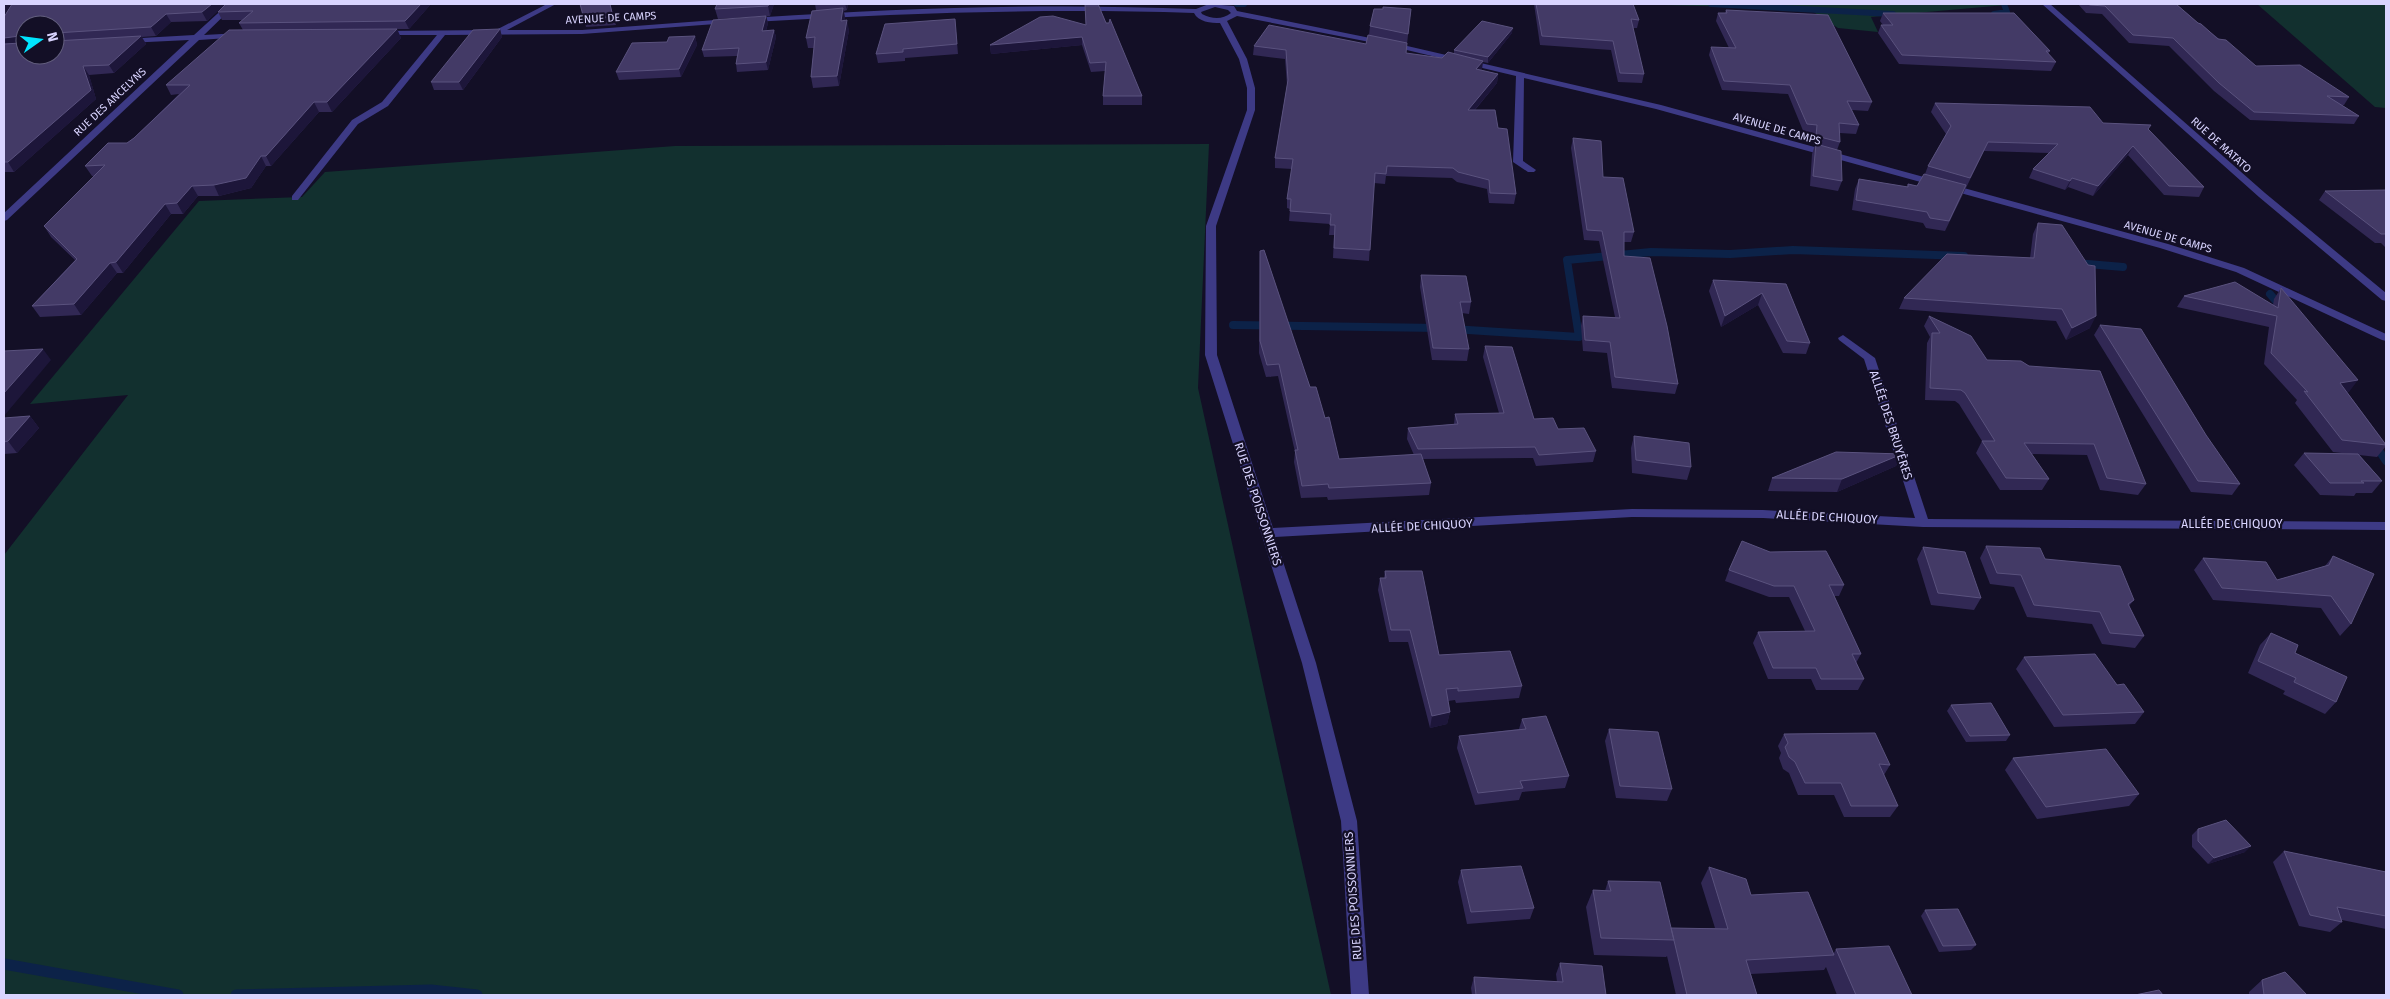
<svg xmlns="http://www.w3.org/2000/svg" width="2390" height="999" viewBox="0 0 2390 999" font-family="'Fira Sans',sans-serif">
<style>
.green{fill:#12302f}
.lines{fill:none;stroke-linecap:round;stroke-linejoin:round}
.stream-far2{stroke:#0c2248;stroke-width:6}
.stream-far1{stroke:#0c2248;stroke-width:8}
.stream{stroke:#0c2248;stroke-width:11}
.minor{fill:#3d3a85;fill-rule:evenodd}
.wall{fill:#312854;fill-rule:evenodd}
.shaded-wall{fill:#1d163a}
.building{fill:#433a66;stroke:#5a527e}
.labels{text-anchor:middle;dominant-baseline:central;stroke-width:4.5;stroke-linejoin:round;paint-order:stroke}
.far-street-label{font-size:11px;fill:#d9d4ff;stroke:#130f26}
.street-label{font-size:12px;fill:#d9d4ff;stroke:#130f26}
</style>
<rect width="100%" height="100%" fill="#130f26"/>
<path class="green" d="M1628,4H2017L1871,17L1878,32L1838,28L1809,9Z
M2257,4H2386V108L2375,107Z
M1209,144L1198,388L1331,995H4V555L128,395L30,404L199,201L302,197L325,172L675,146Z"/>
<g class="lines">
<path class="stream-far2" d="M1237,4H1244
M1711,4L1893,14
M1994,14L2007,12L2004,4"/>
<path class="stream-far1" d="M2076,263L2123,267
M2270,294L2281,307
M1233,325L1438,328
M1453,329L1579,337L1567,260L1651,252L1730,254L1793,250L1964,256
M2374,443L2386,461"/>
<path class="stream" d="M4,964L178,995
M236,995L431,990L477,995"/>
<path class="minor" d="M228,4H236L204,35L240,33H243V37L199,40L7,220L4,221V213L189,40L127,43L123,41L124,39L194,35Z
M547,4H556L507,30H582L729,19L733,21L729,23L582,34L445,35L388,106L358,124L298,200H292V196L352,120L382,102L437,35H379V31L496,30Z
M1209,4L1234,6L1237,11L1390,42L1661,105L2168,244L2244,268L2386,334V341L2382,340L2236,272L2160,248L1656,109L1524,78L1523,161L1536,170L1534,172H1528L1513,162L1516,76L1390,46L1237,16L1227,21L1247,59L1255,88V110L1216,226L1217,355L1273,528L1632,509L1763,510L1915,518L1864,359L1839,340L1838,338L1843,335L1875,358L1928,519L2386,522V530L1923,527L1763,518L1632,517L1275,537L1316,663L1357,821L1369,995H1351L1341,821L1302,663L1205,355L1206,226L1247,110V88L1239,59L1220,23C1211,23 1198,22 1194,13C1046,8 899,13 752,22L748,20L752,18C900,8 1047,3 1196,9ZM1215,7L1228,10L1231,13C1222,20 1212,19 1202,14L1201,12Z
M2042,4H2050L2265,193L2386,293V301L2382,300L2259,197Z"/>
</g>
<path class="wall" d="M12,4H431L409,29H397L401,38L332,112H319L271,166H266L251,188L219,196H198L183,214H171L123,273H117L81,315L40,317L32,306L75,260L51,237L44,226L94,176H92L85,166L127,143L134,138L179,94L171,95L166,85L243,30L239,23L242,20H222L218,12L222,7L207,21L171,22L156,36L142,37L146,44L114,73L89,75L96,99L14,172H4V17ZM55,25V55H25Z
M580,4H610L616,25L586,27Z
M774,4L770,16L718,19L715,9Z
M815,4H848L847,10L844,11L845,18V21L849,30L839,86L813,88L811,77L814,48H808L806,38L816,10Z
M1085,4H1098L1106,23L1142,96V105H1103V96L1105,71L1091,72L1082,45L991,54L990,45L1086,25Z
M1534,4H1633L1639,20L1637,28H1633L1644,74L1642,83L1618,82L1611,50L1540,45Z
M2078,4H2176L2198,23L2256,66L2349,97L2344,105H2342L2359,116L2354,124L2250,120L2214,91L2169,46L2129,43L2102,14L2086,13Z
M1383,9H1411L1406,53L1442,58L1454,54V50L1512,33L1488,63L1483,62L1481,70L1498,74L1497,83L1475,110L1498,128L1516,194L1514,204L1489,203L1487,189L1457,182L1452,178L1386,176L1385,184L1374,183L1369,261L1333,258L1334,235H1329L1330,224L1289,221L1290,209L1287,208V199L1292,169L1275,168V158L1287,85L1285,59L1253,55L1254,46L1366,44L1369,35L1370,26Z
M1726,10L1872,102L1868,111L1852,110L1859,125L1856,134L1840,133V142L1837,150L1842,181L1838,191L1810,186L1812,154L1815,145H1813L1814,134L1804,133L1788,94L1722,90L1709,55L1711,47L1729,48L1716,21L1718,13H1725Z
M1883,13L2050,51L2048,54L2056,62L2051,71L1899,64L1878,33L1881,25H1883L1880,21Z
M766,16L768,23L766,31L774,30L776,37L768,70L737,72L736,64L737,56L704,57L702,50Z
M955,19L958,54L905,58V61L878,63L876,54Z
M500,29L502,37L463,90H434L431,82Z
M695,36L697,45L681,77L619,80L616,72L667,42Z
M1935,103L2103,123L2149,130L2204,187L2199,197L2164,195L2128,155L2093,196L2068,187L2065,190L2029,178L2033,169L2049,153L1984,151L1945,231L1926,228L1923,223L1852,210L1855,189L1859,179L1907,187L1908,184L1917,186L1925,174L1928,166L1946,134L1931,112Z
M1573,138L1603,177L1634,232L1631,242H1624V256L1678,384L1675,394L1612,388L1607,353L1583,351L1581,326L1583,316L1615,317L1599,241L1584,240L1571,148Z
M2386,190V248L2381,243H2375L2319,200L2325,191Z
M2038,223L2090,328L2066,340L2056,321L1899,309L1904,298L2030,258L2033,234Z
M1260,251L1310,387L1325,418L1339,459L1414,455L1407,439L1408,428L1454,424L1455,414L1499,413L1483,357L1485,346L1534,419L1558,429L1596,451L1593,462L1536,466L1533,458L1423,459L1431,483L1429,495L1328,500L1327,497L1301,498L1294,462L1295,452L1278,376L1266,377L1259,353Z
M1421,275L1471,302L1469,314L1462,313L1469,349L1467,361L1432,360L1420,287Z
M1713,280L1786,284L1810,343L1806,354L1783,353L1758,305L1721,327L1709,291Z
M2281,288L2349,392H2347L2386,444V446L2377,457L2359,455L2382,481L2372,493H2356L2354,496L2320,495L2294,465L2304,453L2350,454L2333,452L2295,403L2297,400L2264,364L2269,327L2177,307L2184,296L2273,305L2274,299Z
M1929,316L2146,484L2138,495L2100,490L2087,455L2032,454L2049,479L2042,490H2000L1976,453L1982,441L1959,404L1955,401L1925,400L1927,343L1930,337L1924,326Z
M2100,325L2240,484L2232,495L2191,492L2094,335Z
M30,416L39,428L17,453L4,454V418Z
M1634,436L1691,467L1687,480L1632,473L1631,448Z
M1902,454L1896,466L1837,492L1768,491L1772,478Z
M1986,546L2045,559L2134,600L2129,606L2144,636L2135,648L2102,644L2092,624L2027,617L2014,587L1990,584L1980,558Z
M1923,547L1981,598L1974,610L1931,605L1917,559Z
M2333,556L2351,624L2340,636L2321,608L2213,600L2194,570L2203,558L2277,580L2325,566Z
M1729,570L1844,585L1839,596H1834L1861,654L1856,663L1864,679L1858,690H1816L1811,679H1768L1753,643L1758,632L1805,631L1789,597H1769L1725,581Z
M1385,571L1439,655L1522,686L1519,698L1456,703L1455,700L1448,701L1450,712L1447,724L1430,728L1408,642H1389L1378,590L1380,578H1384Z
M2271,633L2295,653L2336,702L2325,714L2283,694L2285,691L2248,673L2260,645Z
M2024,657L2117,685L2144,712L2135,724L2054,727L2016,669Z
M1951,705L2010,735L2006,741L1966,742L1947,711Z
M1522,719L1569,776L1565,788L1522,792L1519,800L1475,805L1457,748L1459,736L1519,729Z
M1609,729L1672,789L1667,801L1616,798L1605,741Z
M1784,734L1890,765L1884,775L1898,806L1890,817H1844L1834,795H1798L1789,773L1783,769L1779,758L1781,753L1778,746Z
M2013,758L2139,794L2129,806L2037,819L2005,770Z
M2198,829L2245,852L2208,864L2192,847V835Z
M2284,851L2386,872V929L2342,920V922L2330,932L2299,926L2273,862Z
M1709,867L1751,895L1834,953L1836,949L1912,995H1837L1826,967L1824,970L1751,974L1757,995H1676L1667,956L1666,957L1594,955L1586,907L1593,890L1605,891L1608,881L1671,928H1715L1701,883Z
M1461,870L1534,908L1530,919L1467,924L1458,882Z
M1925,910L1976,945L1971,950L1939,952L1921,916Z
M1560,963L1606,995H1472L1471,988L1474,977L1557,982L1556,974Z
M2262,980L2307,995H2249V992Z"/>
<path class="shaded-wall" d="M4,4H11L4,16Z
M212,4H226L207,21L202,12Z
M421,4H431L409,29L405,21Z
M769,4H774L770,16L768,6Z
M845,4H848L847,10Z
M843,8L845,18L843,31L841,21Z
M166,14L171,22L156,36L151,27Z
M766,16L768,23L764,38L762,31Z
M847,20L849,30L839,86L837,76Z
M1513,28L1512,33L1488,63V57Z
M397,29L401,38L332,112L327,102Z
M500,29L502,37L463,90L459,82Z
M774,30L776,37L768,70L766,62Z
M20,36L25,44L4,47V38Z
M141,36L146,44L114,73L109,65Z
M695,36L697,45L681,77L679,69Z
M1082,37V45L991,54L990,45Z
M1483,61L1482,70L1474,78L1476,69Z
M83,66L89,75L96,99L14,172L8,162Z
M1498,74L1497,83L1467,119L1468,110Z
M314,102L319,112L271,166L266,156Z
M2133,146L2128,155L2093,196L2098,186Z
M261,156L266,166L251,188L219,196L214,185Z
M2072,178L2068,187L2065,190L2070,181Z
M192,186L198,196L183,214L177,203Z
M165,204L171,214L123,273L116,262Z
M110,263L117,273L81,315L74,304Z
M1762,293L1758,305L1721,327L1725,316Z
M2096,316L2090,328L2066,340L2072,328Z
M43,349L51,360L4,416V393Z
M2358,380L2349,392L2331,394L2340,383Z
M30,416L39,428L17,453L8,441Z
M1902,454L1896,466L1837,492L1842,479Z
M1450,712L1447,724L1430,728L1432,716Z
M2251,846L2245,852L2208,864L2214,858Z"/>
<path class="building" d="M12,4H212L202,12L166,14L151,27L55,33V25H25V55H55V41L141,36L109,65L83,66L91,90L8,162H4V44L21,43L20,36L4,38V23L5,22H4V17Z
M226,4H421L405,21L239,23L253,11L218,12Z
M580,4H610L613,17L584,19Z
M717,4H769L768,6L715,9Z
M1085,4H1098L1106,23H1109L1110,19L1142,96H1103L1106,62L1090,63L1082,37L990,45L1040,17L1053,16L1086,25Z
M1536,4H1633L1639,20L1631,19L1644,74L1620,73L1613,41L1542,36Z
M2088,4H2176L2198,23L2201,24L2218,39L2226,40L2256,66L2300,65L2349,97L2327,96L2359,116L2254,112L2219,83L2173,38L2133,35L2105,6L2090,5Z
M1383,7L1411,9L1408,34L1370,26L1374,9H1383Z
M843,8L841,21L847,20L837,76L811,77L815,37L806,38L812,11Z
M1726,10L1828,15L1872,102L1847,101L1859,125L1839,123L1840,142L1816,136L1817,125L1807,124L1790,85L1724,81L1711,47L1736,48L1718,13H1727Z
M1883,13H2014L2050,51H2046L2056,62L1902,55L1881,25H1893Z
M766,16L762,31L774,30L766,62L736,64L739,48L702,50L713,20Z
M955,19L957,44L903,49V52L876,54L885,24Z
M1482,21L1513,28L1488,57L1454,50Z
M1269,25L1366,44L1368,35L1407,43L1406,53L1442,58L1448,52L1483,61L1476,69L1498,74L1468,110H1495L1498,128L1507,129L1516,194L1490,193L1489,180L1458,172L1453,168L1387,166L1386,174L1375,173L1370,250L1334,248L1335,225H1330L1331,214L1290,211L1291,199H1287L1293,159L1275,158L1288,80L1286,50L1254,46Z
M397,29L327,102H314L266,156H261L246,178L214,185L192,186L177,203L165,204L116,262L110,263L74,304L32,306L77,259L44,226L105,165L85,166L108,143H127L134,138L190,85H166L229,30Z
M500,29L459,82H431L473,30Z
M695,36L679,69L616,72L632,43L667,42L669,37Z
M1935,103L2090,107L2103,123L2151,125L2148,129L2204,187L2169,186L2133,146L2098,186L2072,178L2070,181L2033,169L2058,144L1988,142L1970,178L1928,166L1951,126Z
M1573,138L1601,141L1603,177L1623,178L1634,232H1624V256L1650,258L1667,326L1678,384L1615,377L1610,342L1585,340L1583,316L1620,318L1602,231L1587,230Z
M1816,144L1841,151L1842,181L1813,176Z
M1924,174L1966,185L1949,221L1930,218L1927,212L1856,200L1859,179L1908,187V184L1917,186Z
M2386,190V234H2381L2325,191Z
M2038,223L2062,225L2088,265L2095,266L2096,316L2072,328L2062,309L1904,298L1947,254L2034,258Z
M1264,250L1310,387H1316L1325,418L1329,417L1339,459L1421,454L1431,483L1329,488L1328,484L1302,486L1295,450H1298L1279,364L1267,365L1260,341V251Z
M1421,275L1466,276L1471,302H1460L1469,349L1433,348Z
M1713,280L1786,284L1810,343L1787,341L1762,293L1725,316Z
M2235,282L2278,308L2281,288L2358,380L2340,383L2386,445L2342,440L2304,391L2308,392L2271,353L2277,316L2184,296Z
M1929,316L1971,336L1987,360L2021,361L2029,366L2100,371L2146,484L2107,478L2094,444L2024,443L2049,479L2006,478L1982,441H1995L1965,393L1961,390L1930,388L1932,333H1940Z
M2100,325L2141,329L2206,435L2240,484L2198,481Z
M1485,346L1512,347L1534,419L1553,418L1558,429L1584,428L1596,451L1539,455L1535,447L1418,449L1408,428L1458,424L1455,414L1504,413Z
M43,349L4,393V351Z
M30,416L8,441L4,442V418Z
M1634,436L1689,443L1691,467L1636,460Z
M1836,452L1902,454L1842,479L1772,478Z
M2304,453L2358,454L2382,481H2361L2364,483H2330Z
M1742,541L1770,552L1826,551L1844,585H1829L1861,654H1852L1864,679H1821L1816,668H1773L1758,632L1815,631L1794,586H1774L1729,570Z
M1986,546L2040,548L2045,559L2120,566L2134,600L2128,604L2144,636L2110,633L2100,612L2034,605L2021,575L1997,573Z
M1923,547L1965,552L1981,598L1938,593Z
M2333,556L2374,574L2351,624L2331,596L2222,588L2203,558L2266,562L2277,580L2329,565Z
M1385,571H1422L1439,655L1510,651L1522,686L1458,691V688L1446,689L1450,712L1432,716L1410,630H1391L1380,578H1386Z
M2271,633L2298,645L2295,653L2347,677L2336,702L2294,682L2296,678L2258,661Z
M2095,654L2117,685L2124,684L2144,712L2063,715L2024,657Z
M1991,703L2010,735L1970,736L1951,705Z
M1546,716L1569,776L1520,781L1523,788L1478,793L1459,736L1526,729L1522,719Z
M1609,729L1658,732L1672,789L1620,786Z
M1875,733L1890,765L1879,764L1898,806H1851L1841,783H1805L1795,762L1789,757L1785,747L1788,743L1784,734Z
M2106,749L2139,794L2046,807L2013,758Z
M2226,820L2251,846L2214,858L2198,841V829Z
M2284,851L2386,872V916L2337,907L2342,922L2310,915Z
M1521,866L1534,908L1471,912L1461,870Z
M1709,867L1746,879L1751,895L1808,892L1834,955L1746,960L1757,995H1687L1671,928L1728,929Z
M1608,881L1660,882L1674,940L1601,938L1593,890L1611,891Z
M1958,909L1976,945L1943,946L1925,910Z
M1889,946L1912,995H1856L1836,949Z
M1560,963L1602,966L1606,995H1476L1474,977L1563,982Z
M2285,972L2307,995H2264L2262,980Z
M2159,990L2163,995H2135Z"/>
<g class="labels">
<g class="far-street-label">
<text transform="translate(611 18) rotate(-3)">AVENUE DE CAMPS</text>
<text transform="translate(110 102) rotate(-43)">RUE DES ANCELYNS</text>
<text transform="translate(1777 129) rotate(16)">AVENUE DE CAMPS</text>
<text transform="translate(2221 145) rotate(42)">RUE DE MATATO</text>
<text transform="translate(2168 237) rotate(16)">AVENUE DE CAMPS</text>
</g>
<g class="street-label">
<text transform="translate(1891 425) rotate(72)">ALLÉE DES BRUYÈRES</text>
<text transform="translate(1258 504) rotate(72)">RUE DES POISSONNIERS</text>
<text transform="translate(1827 517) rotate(3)">ALLÉE DE CHIQUOY</text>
<text x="2232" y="524">ALLÉE DE CHIQUOY</text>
<text transform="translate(1422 526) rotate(-3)">ALLÉE DE CHIQUOY</text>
<text transform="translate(1353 896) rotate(-94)">RUE DES POISSONNIERS</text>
</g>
</g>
<rect width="2390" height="999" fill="none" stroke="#d9d4ff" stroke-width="10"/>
<g transform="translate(40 40) rotate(76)"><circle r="24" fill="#130f26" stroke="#625e7d"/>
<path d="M0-4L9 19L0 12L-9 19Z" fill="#00e5ff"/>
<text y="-8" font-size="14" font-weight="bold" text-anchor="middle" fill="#d9d4ff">N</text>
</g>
</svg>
